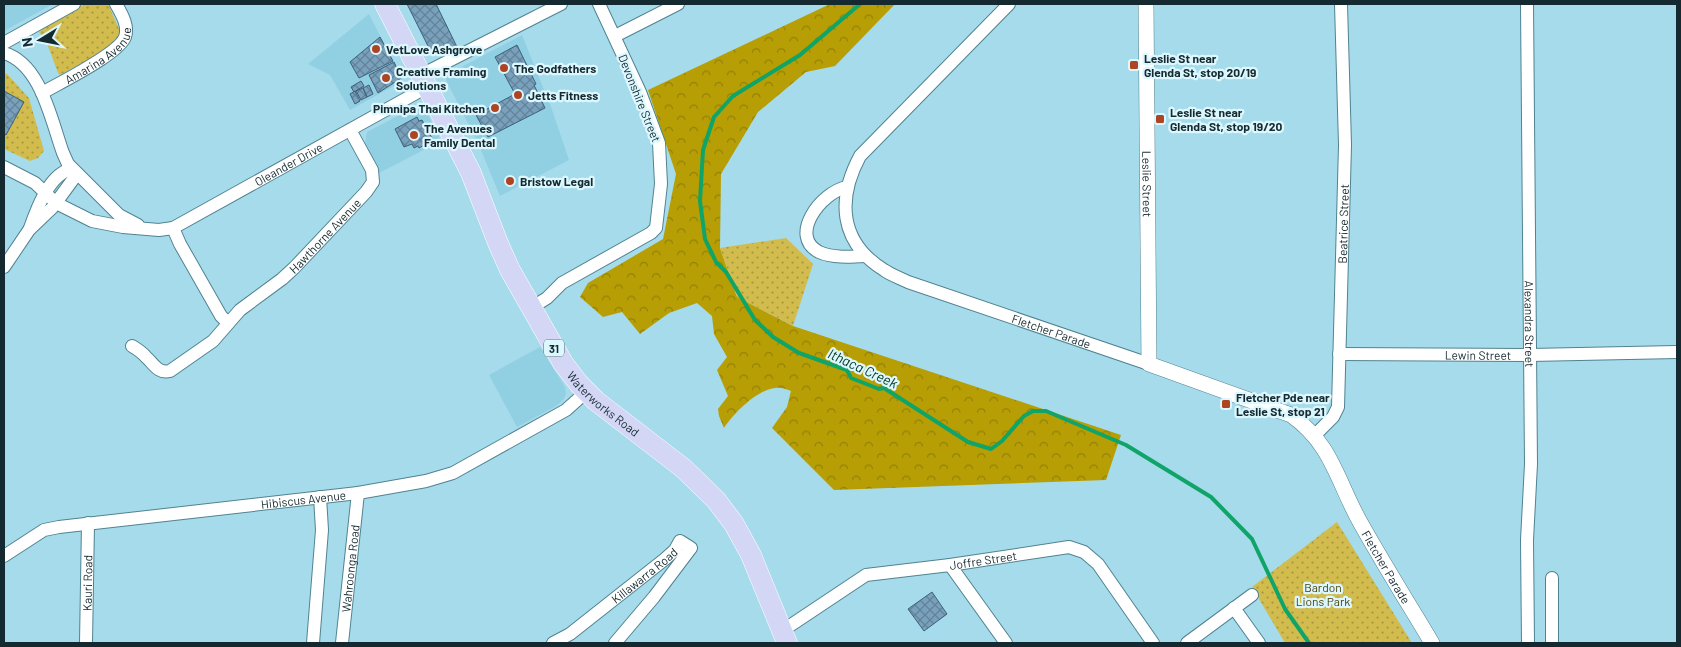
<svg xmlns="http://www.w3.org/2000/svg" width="1681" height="647" viewBox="0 0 1681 647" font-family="Barlow,sans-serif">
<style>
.built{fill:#91cfe2}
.forest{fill:url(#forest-crowns)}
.park{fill:url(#park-dots)}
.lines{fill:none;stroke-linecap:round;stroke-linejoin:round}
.stream{stroke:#0fa468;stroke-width:4}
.building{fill:url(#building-cross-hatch);stroke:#3c617a}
.minor-casing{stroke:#508391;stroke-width:14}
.tertiary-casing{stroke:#508391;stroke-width:16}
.primary-casing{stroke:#fff;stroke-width:21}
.minor{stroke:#fff;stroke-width:12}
.tertiary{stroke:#fff;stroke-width:15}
.primary{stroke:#d3d7f5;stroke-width:20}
.poi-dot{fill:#ad4522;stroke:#ddf7ff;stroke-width:2}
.labels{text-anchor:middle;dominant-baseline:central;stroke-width:4.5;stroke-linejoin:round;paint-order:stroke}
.shield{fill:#ddf7ff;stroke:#51686e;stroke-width:1}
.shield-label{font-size:11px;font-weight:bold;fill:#152a30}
.poi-label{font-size:12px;font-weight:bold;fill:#152a30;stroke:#ddf7ff;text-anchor:start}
.street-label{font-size:12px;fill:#152a30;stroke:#ddf7ff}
.park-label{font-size:12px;fill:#493f0a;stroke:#ddf7ff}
.water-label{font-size:14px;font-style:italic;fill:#00351d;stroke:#ddf7ff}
</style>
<defs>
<pattern id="forest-crowns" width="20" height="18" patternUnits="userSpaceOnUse" patternTransform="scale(1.25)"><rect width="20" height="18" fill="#b69e04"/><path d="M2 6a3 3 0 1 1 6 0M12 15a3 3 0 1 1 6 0" fill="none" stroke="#938106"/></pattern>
<pattern id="park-dots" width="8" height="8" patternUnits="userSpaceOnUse" patternTransform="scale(1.25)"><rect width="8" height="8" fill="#d1bc4d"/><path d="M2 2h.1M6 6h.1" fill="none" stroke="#a89940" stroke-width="1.8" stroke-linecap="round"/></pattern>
<pattern id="building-cross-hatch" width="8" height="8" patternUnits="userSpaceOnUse" patternTransform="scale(1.25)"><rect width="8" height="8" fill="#79a1bc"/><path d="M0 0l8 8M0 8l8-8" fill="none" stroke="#628399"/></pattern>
</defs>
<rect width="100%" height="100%" fill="#a6dbeb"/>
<path class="built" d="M4,4H53L4,31Z
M369,14L403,81L350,110L330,75L308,64Z
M522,35L551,107L569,160L500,196L478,143L446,80L448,74Z
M417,108L427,113L441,141L379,173L365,144L367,132L411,109Z
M540,347L565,387L566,394L563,400L556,406L517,427L489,375Z"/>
<path class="forest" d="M830,4H895L835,66L806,72L758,112L721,174L720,248L737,297L793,326L1121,435L1106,480L834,490L772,428L787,407L791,391C786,389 780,387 775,388C757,390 734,413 724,428L719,416L718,409L728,396L717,370L727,357L714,334L712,316L697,303L669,313L640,334L622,312L603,317L580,297L588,283L663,239L676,174L648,90Z"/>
<path class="park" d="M85,4H108L120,31L117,40L104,51L60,75L58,73L47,43L39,32L42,29Z
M4,73L7,74L29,98L44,151L38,158L30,161L4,149Z
M786,238L813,264L793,326L737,297L720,248Z
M1337,522L1412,643H1285L1252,587Z"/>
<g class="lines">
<path class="stream" d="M860,4L800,55L733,96L714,117L703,150L700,201L705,239L716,262L726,272L755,320L773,337L799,353L847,370L851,378L879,389L884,388L968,442L991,449L1002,441L1024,416L1033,411H1046L1126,445L1211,497L1252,539L1285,609L1309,643"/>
</g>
<path class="building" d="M407,4H436L457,47L441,55L431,52Z
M380,37L393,61L359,78L350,62Z
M517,45L536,84L534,85L545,108L488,137L476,115L515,94L495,57Z
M394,62L401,77L400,79L378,93L369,75Z
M361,81L364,86L354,92L351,87Z
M369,85L373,94L367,97L363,88Z
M363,88L367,97L361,100L356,91Z
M4,91L24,102L6,135L4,134Z
M355,91L360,101L355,104L350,94Z
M417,117L419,121L422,120L433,140L419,148L418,146L414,148L412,144L404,147L395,129Z
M932,592L947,614L924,631L908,609Z"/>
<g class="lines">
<g class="minor-casing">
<g id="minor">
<path id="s1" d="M1009,4L860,156C837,199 839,242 884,270C891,275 900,278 908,282L1149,364"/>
<path id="s2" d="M1527,4L1531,464L1527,540L1528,643"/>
<path d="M615,36L678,4"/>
<path d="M4,43L74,4"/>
<path d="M4,53C41,64 51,120 63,153L68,164L119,215L138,225"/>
<path d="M421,75L561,4"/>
<path id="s3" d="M42,93C59,83 119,54 125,37C129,25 121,13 116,4"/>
<path id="s4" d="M4,167L35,183L56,203L92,221L123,227L159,230L173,228L427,87"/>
<path d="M847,187C821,192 788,236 819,252C832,258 850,257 865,256"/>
<path d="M30,228C37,208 50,173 72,169"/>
<path d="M173,228L180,244L221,316L228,323"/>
<path d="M4,267L29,230L52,208L77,174"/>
<path d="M531,308L547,298L562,283L651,233L656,228L661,184L659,143L640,92L599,4"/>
<path id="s5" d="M132,346C137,349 142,352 146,357C154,364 158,374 170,371L213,341L240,310L282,279L294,268L366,192L373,182L372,170L350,130"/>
<path id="s6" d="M1339,354L1530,355L1677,352"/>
<path id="s7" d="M1315,435L1333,417L1338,407L1345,145L1341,4"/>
<path id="s8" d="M4,556L44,530L59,527L358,493L426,481L453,473L566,410L586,392"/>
<path d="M950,565L1006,643"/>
<path d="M1552,578V643"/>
<path d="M1234,608L1259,643"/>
<path id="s9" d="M782,631L866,575L950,565L1069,547L1084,552L1098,564L1153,643"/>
<path id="s10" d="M86,643L88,523"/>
<path d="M313,643L322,530L320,497"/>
<path id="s11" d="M342,643L358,493"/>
<path id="s12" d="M553,643L570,634L665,559L675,550L680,541L691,548L654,597L615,643"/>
<path d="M1187,643L1252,595"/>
</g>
</g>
<g class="tertiary-casing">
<g id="tertiary">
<path id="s13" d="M1146,4L1149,364L1291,415C1332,444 1337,481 1360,522C1383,563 1408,603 1432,643"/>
</g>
</g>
<g class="primary-casing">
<g id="primary">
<path id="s14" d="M385,4L471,173L498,243L510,270L563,363L579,384L596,401L683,468L716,500L734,524L751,555L787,643"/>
</g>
</g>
<use href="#minor" class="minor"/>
<use href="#tertiary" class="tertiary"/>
<use href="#primary" class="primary"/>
</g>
<g class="poi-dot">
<circle cx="376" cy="49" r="5"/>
<rect x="1129" y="60" width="10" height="10" rx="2.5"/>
<circle cx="504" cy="68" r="5"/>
<circle cx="386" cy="78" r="5"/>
<circle cx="518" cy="95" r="5"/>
<circle cx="495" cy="108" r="5"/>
<rect x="1155" y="114" width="10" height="10" rx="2.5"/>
<circle cx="414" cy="135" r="5"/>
<circle cx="510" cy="181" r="5"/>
<rect x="1221" y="399" width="10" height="10" rx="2.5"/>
</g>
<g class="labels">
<rect class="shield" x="544" y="339.5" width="20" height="17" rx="4"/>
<g class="shield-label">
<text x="554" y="348">31</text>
</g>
<g class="poi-label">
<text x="386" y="49">VetLove Ashgrove</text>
<text x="1144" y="58">Leslie St near<tspan x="1144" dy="14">Glenda St, stop 20/19</tspan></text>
<text x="514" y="68">The Godfathers</text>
<text x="396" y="71">Creative Framing<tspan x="396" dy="14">Solutions</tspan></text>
<text x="528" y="95">Jetts Fitness</text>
<text x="485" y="108" text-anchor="end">Pimnipa Thai Kitchen</text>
<text x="1170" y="112">Leslie St near<tspan x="1170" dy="14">Glenda St, stop 19/20</tspan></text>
<text x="424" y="128">The Avenues<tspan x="424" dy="14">Family Dental</tspan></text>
<text x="520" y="181">Bristow Legal</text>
<text x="1236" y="397">Fletcher Pde near<tspan x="1236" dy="14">Leslie St, stop 21</tspan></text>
</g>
<g class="street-label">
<text stroke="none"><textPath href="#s3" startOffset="69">Amarina Avenue</textPath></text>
<text transform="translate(640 98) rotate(68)">Devonshire Street</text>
<text stroke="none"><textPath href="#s4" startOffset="318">Oleander Drive</textPath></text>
<text stroke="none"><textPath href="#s13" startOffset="180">Leslie Street</textPath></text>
<text stroke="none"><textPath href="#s7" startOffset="220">Beatrice Street</textPath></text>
<text stroke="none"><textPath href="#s5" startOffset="254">Hawthorne Avenue</textPath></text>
<text stroke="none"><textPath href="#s2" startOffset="320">Alexandra Street</textPath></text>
<text stroke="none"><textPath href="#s1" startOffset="522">Fletcher Parade</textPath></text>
<text stroke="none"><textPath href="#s6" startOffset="139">Lewin Street</textPath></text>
<text stroke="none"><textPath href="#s14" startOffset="459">Waterworks Road</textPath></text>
<text stroke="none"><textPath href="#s8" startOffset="309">Hibiscus Avenue</textPath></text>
<text stroke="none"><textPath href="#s9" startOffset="219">Joffre Street</textPath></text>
<text stroke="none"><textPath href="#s13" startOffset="692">Fletcher Parade</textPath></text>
<text stroke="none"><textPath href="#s11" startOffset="75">Wahroonga Road</textPath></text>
<text stroke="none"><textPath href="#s12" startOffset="114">Killawarra Road</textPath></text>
<text stroke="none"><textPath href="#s10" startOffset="60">Kauri Road</textPath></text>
</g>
<g class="park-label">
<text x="1323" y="587">Bardon<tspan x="1323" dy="14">Lions Park</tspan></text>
</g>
<g class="water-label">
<text transform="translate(863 368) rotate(25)">Ithaca Creek</text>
</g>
</g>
<rect width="1681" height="647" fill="none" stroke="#152a30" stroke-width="10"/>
<g transform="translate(40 40) rotate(260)" stroke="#ddf7ff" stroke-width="4" paint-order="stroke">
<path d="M0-4L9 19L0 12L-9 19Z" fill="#152a30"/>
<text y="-8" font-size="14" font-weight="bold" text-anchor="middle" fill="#152a30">N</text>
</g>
</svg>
